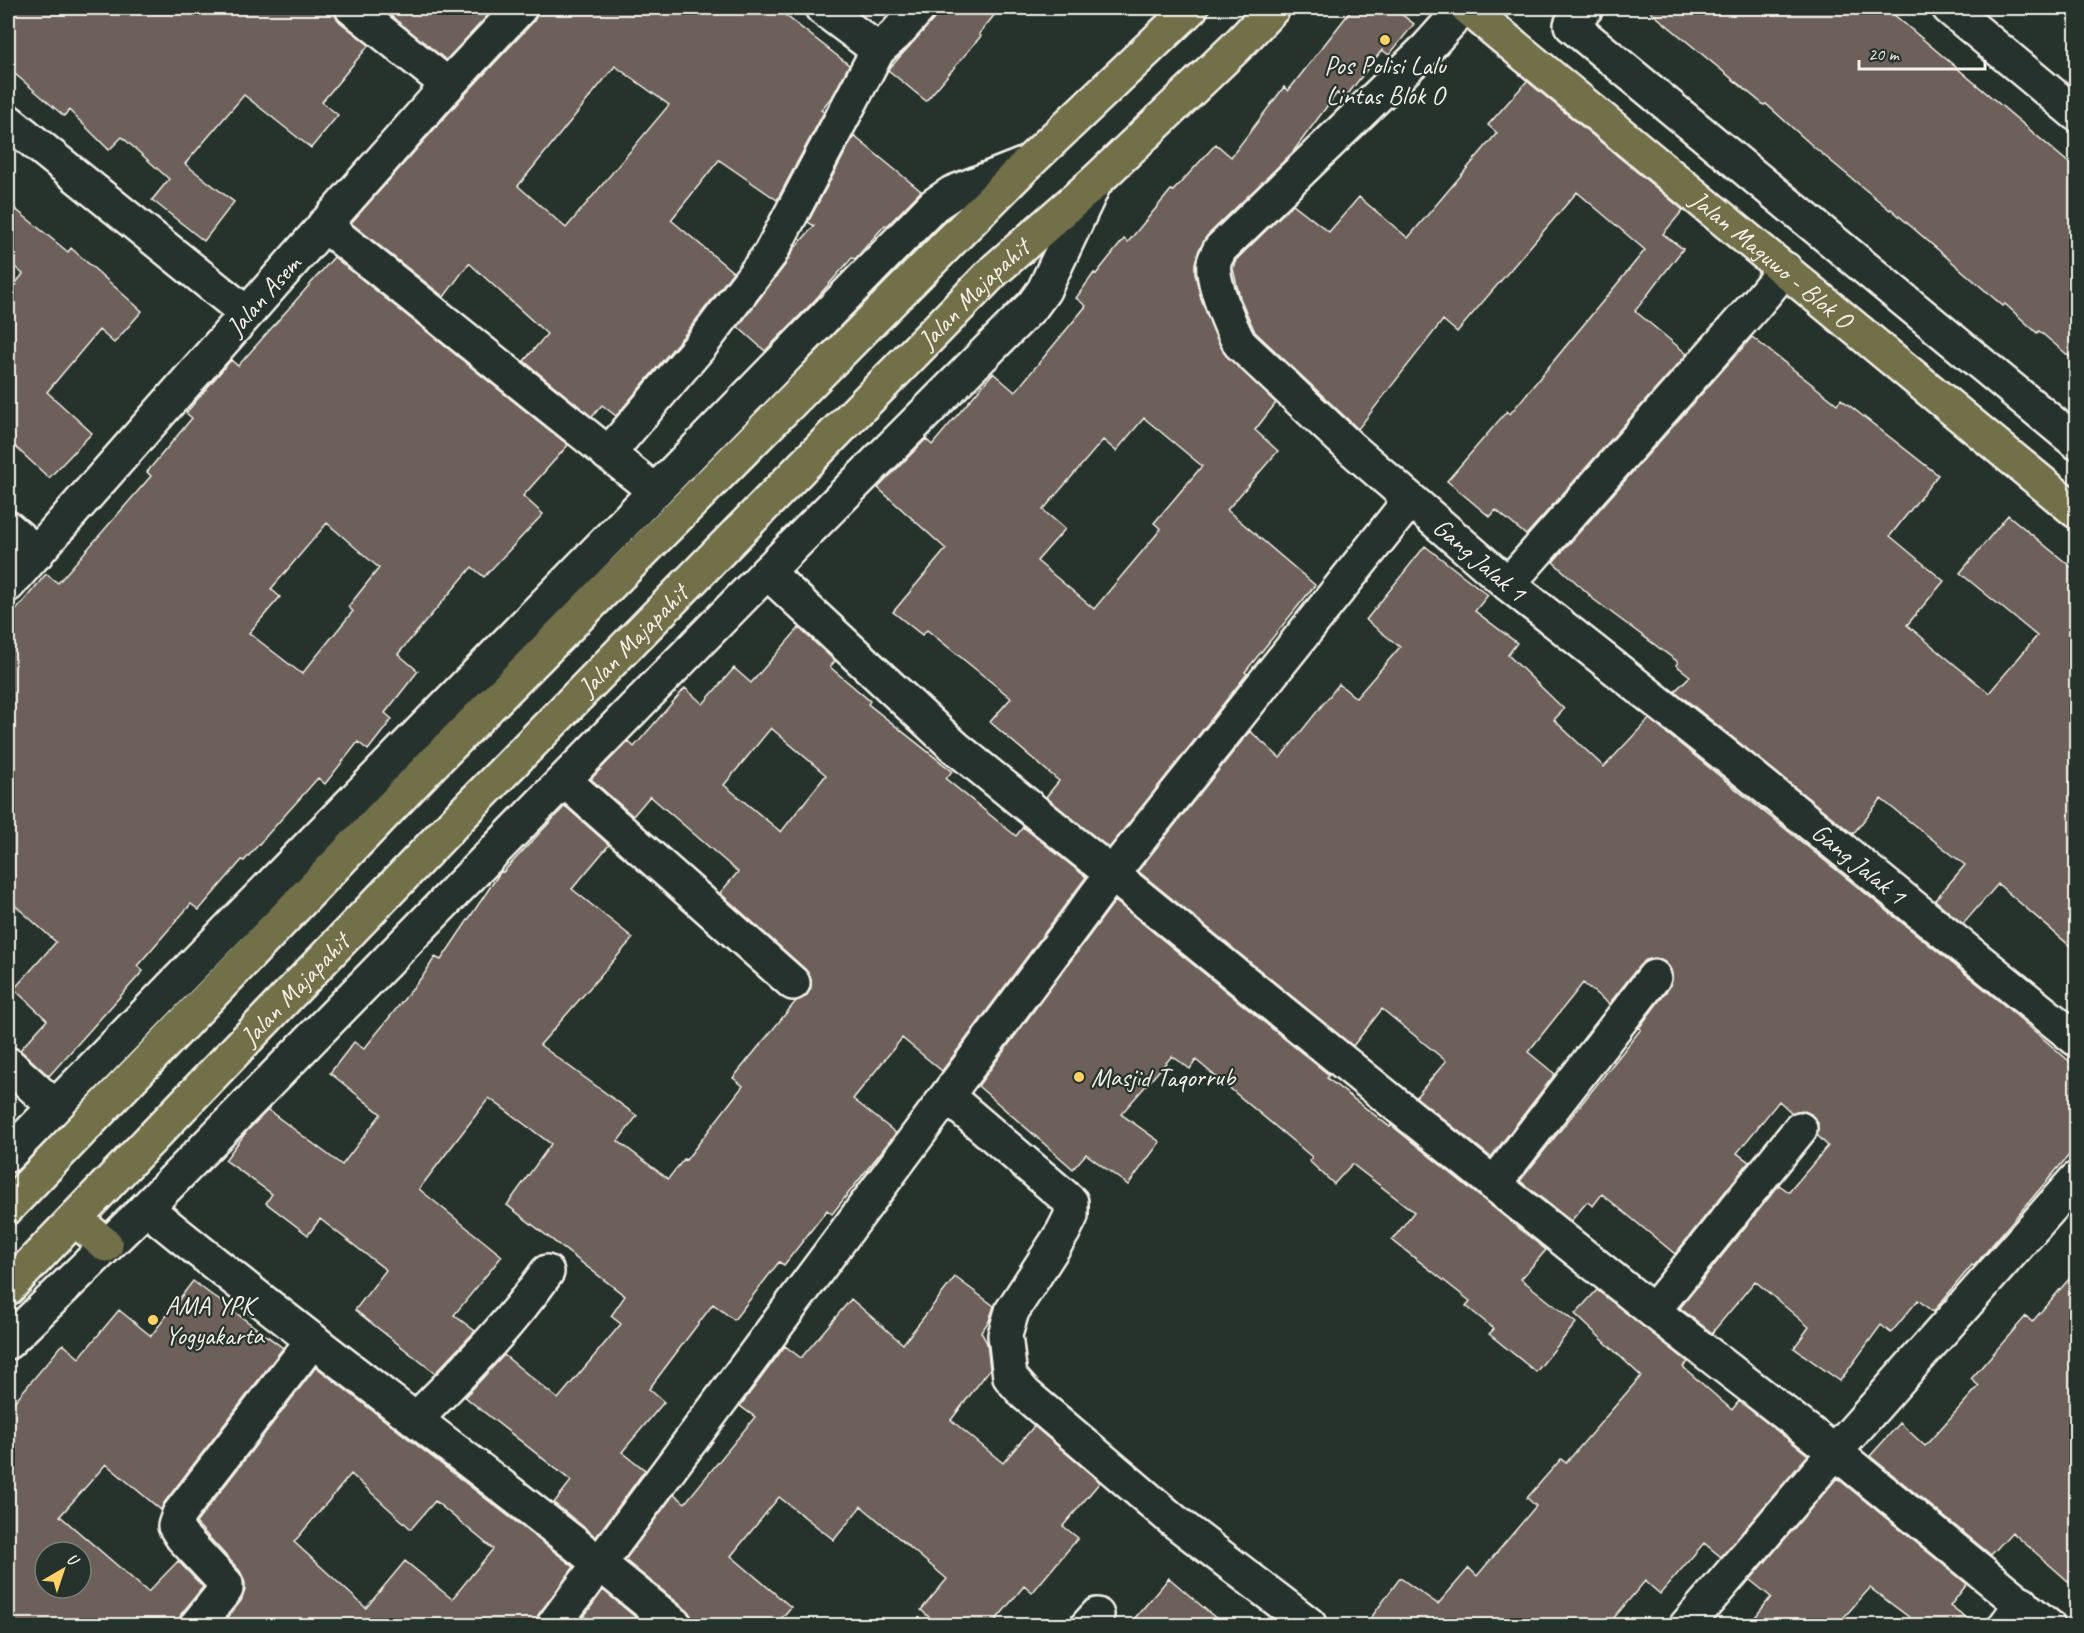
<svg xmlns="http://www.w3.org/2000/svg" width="2084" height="1633" viewBox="0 0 2084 1633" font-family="Caveat,sans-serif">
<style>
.building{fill:#6d605a;stroke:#f4f1e8;stroke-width:1.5;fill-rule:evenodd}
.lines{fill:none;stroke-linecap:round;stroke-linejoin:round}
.minor-casing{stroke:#f4f1e8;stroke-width:38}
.major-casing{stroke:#f4f1e8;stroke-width:38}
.highway-casing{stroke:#f4f1e8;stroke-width:38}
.minor{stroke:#26332d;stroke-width:33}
.major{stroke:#716f4a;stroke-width:33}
.highway{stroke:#716f4a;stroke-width:33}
.poi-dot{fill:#ffd166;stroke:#26332d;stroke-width:2}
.labels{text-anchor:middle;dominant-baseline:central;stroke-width:4.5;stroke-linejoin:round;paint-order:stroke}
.poi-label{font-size:26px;fill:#f4f1e8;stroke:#26332d;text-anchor:start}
.street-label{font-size:26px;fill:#f4f1e8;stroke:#26332d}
</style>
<rect width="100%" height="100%" fill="#26332d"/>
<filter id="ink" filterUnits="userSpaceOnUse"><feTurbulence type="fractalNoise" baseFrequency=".0167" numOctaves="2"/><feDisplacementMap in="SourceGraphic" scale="12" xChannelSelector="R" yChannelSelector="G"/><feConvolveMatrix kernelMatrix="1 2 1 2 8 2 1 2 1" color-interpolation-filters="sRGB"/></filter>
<g filter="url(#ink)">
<path class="building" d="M8,8H334L335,15L340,22L369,45L322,102L338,115L311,148L244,95L185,164L234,202L204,241L152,200L169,179L122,137L109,150L69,110L64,116L8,68Z
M381,8H495L446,60Z
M538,8H776L849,65L834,94L821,110L824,112L777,200L719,160L671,220L733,272L686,333L616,416L602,405L592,417L524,361L547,334L469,263L444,297L351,223L462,98L534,21L538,13ZM615,66L669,105L566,228L518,186Z
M942,8H1000L979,34L981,36L926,101L888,70L933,20Z
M1353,8H1393L1414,24L1389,55L1382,50L1345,98L1337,93L1292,153L1207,236L1199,250L1195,263V274L1201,298L1224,353L1276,403L1255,430L1278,451L1227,510L1315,585L1245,672L1247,674L1109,848L1046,797L1059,781L990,722L1011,698L927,630L922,635L893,612L946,549L878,488L926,439L932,445L993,373L1015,392L1086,306L1076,298L1094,273L1096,274L1124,239L1128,242L1171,190L1173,191L1216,144L1231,157L1284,87L1288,91ZM1144,418L1202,466L1154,523L1161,529L1094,609L1037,561L1065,529L1043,510L1103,440L1116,451Z
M1646,8H1886L2076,169V362L2039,331L2037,333L2005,304L2003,306L1891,209L1890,210L1815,148L1766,104L1764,105Z
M1527,81L1683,210L1663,234L1683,249L1635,311L1687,354L1526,535L1496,510L1490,517L1447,481L1507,411L1510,414L1645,250L1577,192L1457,332L1443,320L1358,429L1255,332L1240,298L1233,269L1236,260L1293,204L1329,232L1359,197L1408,238L1497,133L1488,125Z
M854,136L921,191L887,226L885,225L855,259L852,258L813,302L765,351L738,327L785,265L794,249L814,226L808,222Z
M8,203L68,252L71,248L142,311L114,343L99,330L47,392L92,433L49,478L8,440V293L23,274L8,261Z
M334,257L568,445L523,496L543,514L484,577L472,567L398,654L418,671L385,713L392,719L368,750L358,742L325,784L318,778L244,861L242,860L199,910L191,904L137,966L143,971L49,1076L20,1050L47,1020L14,989L56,942L8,899V620L46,574L58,583L151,476L147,472L192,418L186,413L212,382L231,360L238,366ZM327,523L379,568L348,607L353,611L302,674L249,633L280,597L271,589Z
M1752,337L1837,404L1841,399L1938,475L1890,536L1944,581L1907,625L1989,693L2037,636L1960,573L2008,515L2076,571V951L1998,884L1963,924L1935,900L1965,865L1881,799L1853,834L1675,691L1690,676L1676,665L1678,662L1589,596L1590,595L1553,562Z
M1425,546L1488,595L1475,611L1517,643L1508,655L1564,709L1554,720L1604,767L1649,719L2004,1005L2076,1067V1147L1974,1266L1972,1265L1933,1312L1918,1300L1891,1333L1881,1325L1840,1381L1794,1348L1809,1327L1755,1281L1712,1333L1680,1308L1779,1185L1789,1192L1828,1146L1817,1135L1818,1123L1811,1114L1802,1110L1792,1113L1779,1101L1737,1153L1749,1162L1675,1254L1602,1194L1593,1206L1587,1202L1571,1221L1520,1181L1641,1029L1639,1028L1669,988L1672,980L1671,970L1665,962L1656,958L1646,960L1639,966L1609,1004L1583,983L1528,1052L1555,1074L1491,1157L1416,1097L1446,1061L1382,1009L1353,1046L1138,871L1250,731L1280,758L1339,684L1356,698L1400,647L1366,620Z
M799,628L835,661L830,667L870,701L868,704L952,771L946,779L1016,836L1023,827L1086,877L942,1071L902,1038L853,1099L896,1133L832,1214L827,1210L784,1265L779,1262L734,1320L713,1304L649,1389L664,1402L622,1452L645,1470L596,1537L554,1503L571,1481L465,1397L504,1355L558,1399L621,1324L611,1316L625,1296L507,1205L551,1144L489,1098L419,1189L502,1256L454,1315L475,1331L435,1373L355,1310L386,1270L320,1219L308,1235L266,1203L272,1194L225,1160L247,1131L268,1110L342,1165L381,1114L330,1073L354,1042L364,1049L425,973L435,957L441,960L501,871L503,872L565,806L609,845L572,889L633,938L540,1045L637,1116L618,1141L668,1179L684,1159L686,1160L743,1086L733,1078L796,1001L807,995L811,987V978L805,969L720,893L738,872L650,796L633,816L591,779L628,741L634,747L685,688L703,704L734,668L751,683ZM771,728L826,775L781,832L724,785Z
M1115,901L1329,1075L1327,1078L1390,1127L1391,1125L1546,1250L1521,1279L1576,1323L1536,1372L1489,1334L1494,1329L1466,1306L1470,1301L1392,1240L1414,1212L1352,1164L1334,1184L1309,1161L1312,1157L1196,1060L1190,1069L1172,1056L1121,1114L1160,1142L1128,1185L1086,1154L1073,1169L978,1086Z
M2076,1271V1588L2012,1532L1991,1555L1870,1456L1900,1423L1925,1446L1979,1386L1971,1379L2026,1316L2032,1322Z
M955,1277L994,1306L989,1321L981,1332L987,1343L990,1369L951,1420L1003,1463L1034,1426L1100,1482L1063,1526L1078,1538L1032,1593L1024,1586L991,1626H939L921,1610L947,1579L861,1506L834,1540L779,1497L731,1556L791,1607L775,1626H694L693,1619L688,1611L625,1560L674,1494L685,1503L755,1417L740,1406L785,1346L801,1358L851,1299L903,1344Z
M193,1281L283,1348L164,1503L161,1510L106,1464L60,1516L148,1592L178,1561L203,1587L181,1614L178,1626H8V1409L63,1344L79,1358L119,1310L151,1336ZM45,1552H81V1588H45Z
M1597,1290L1688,1362L1683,1367L1732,1410L1739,1401L1808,1455L1721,1557L1704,1543L1660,1594L1645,1581L1607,1626H1365L1400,1578L1438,1604L1469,1568L1477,1576L1536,1506L1527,1498L1561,1459L1566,1463L1641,1376L1575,1314Z
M316,1367L574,1567L538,1615L535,1626H221L241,1601L245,1590V1583L240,1571L196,1523ZM351,1474L411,1529L435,1501L493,1549L452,1599L405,1561L366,1608L294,1542Z
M1837,1478L1967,1584L1950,1606L1976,1626H1921L1870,1588L1836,1626H1748L1771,1597L1750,1580Z
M1169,1578L1225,1626H1128Z
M603,1590L646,1626H577Z"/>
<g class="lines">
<g class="minor-casing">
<g id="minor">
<path d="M352,8L448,85"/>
<path d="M822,8L878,50L895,35L919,8"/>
<path id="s1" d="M1463,8L1427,48L1220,249C1218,254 1215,258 1214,263C1211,280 1231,329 1240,344L1351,448L1508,584L1749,774L2076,1039"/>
<path d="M1586,8L1571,25L2076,442"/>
<path d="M1949,8L2076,114"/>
<path d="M8,121L246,313"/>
<path d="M324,225L655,491"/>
<path d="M608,454L701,345L770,254L878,50"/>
<path d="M8,528L37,553"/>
<path d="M767,572L955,747L1494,1184L1653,1311L1835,1452L2048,1626"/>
<path d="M1508,584L1756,304L1785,269"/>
<path id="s2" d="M8,585L448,85L520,8"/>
<path d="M565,781L793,983"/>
<path d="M8,1064L54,1106"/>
<path d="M947,1096L1071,1202V1216L1063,1232L1012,1311L1005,1335L1010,1377L1025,1394L1173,1520L1309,1624"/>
<path d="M8,1155L934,205L952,193L1028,163"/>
<path d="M1494,1184L1654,977"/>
<path d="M146,1208C320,1351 503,1482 676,1626"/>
<path d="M1653,1311L1800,1129"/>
<path d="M8,1342L146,1208L767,572L1033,305L1044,290L1095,182"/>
<path d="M416,1419C463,1372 509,1326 547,1272"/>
<path d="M196,1626L226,1589V1584L182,1537L175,1526L179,1514L313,1340"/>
<path d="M553,1626L1111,875L1410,500"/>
<path d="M1087,1626L1097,1615"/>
<path d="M1686,1626L1835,1452L2076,1179"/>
<path d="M2005,1626L2022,1603"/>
</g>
</g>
<g class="major-casing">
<g id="major">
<path id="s3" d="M1468,8L2076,511"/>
</g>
</g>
<g class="highway-casing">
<g id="highway">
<path d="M8,1207L430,766L1028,163L1191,8"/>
<path d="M75,1219L106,1245"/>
<path id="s4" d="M8,1288L474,802L995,270L1095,182L1237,46L1273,8"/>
</g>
</g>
<use href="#minor" class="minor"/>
<use href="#major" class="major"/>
<use href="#highway" class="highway"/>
</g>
</g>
<g class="poi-dot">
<circle cx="1385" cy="40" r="6"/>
<circle cx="1079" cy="1077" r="6"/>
<circle cx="153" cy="1320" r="6"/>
</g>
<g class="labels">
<g class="poi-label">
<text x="1385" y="65" text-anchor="middle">Pos Polisi Lalu<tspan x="1385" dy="30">Lintas Blok O</tspan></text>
<text x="1091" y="1077">Masjid Taqorrub</text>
<text x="165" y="1305">AMA YPK<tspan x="165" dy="30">Yogyakarta</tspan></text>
</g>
<g class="street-label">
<text stroke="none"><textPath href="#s3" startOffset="394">Jalan Maguwo - Blok O</textPath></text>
<text stroke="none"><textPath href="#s4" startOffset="1386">Jalan Majapahit</textPath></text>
<text stroke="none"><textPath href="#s2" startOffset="386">Jalan Asem</textPath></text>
<text stroke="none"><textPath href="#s1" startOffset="766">Gang Jalak 1</textPath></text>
<text stroke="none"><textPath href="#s4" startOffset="900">Jalan Majapahit</textPath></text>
<text stroke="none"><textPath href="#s1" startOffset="1252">Gang Jalak 1</textPath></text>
<text stroke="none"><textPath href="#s4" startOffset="414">Jalan Majapahit</textPath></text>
</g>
</g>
<rect width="2084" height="1633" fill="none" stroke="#26332d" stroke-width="30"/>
<rect x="15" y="15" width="2054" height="1603" fill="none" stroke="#f4f1e8" stroke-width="2" filter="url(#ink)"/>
<g transform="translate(63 1570) rotate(39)"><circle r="28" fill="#26332d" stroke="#787f78" stroke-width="1.5"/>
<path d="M0-4.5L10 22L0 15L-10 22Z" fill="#ffd166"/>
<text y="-9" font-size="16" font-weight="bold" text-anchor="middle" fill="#f4f1e8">U</text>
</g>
<path d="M1859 60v9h126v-9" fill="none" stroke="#f4f1e8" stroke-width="3"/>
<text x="1868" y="60" font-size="18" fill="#f4f1e8" stroke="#26332d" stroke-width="4.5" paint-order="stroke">20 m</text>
</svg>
